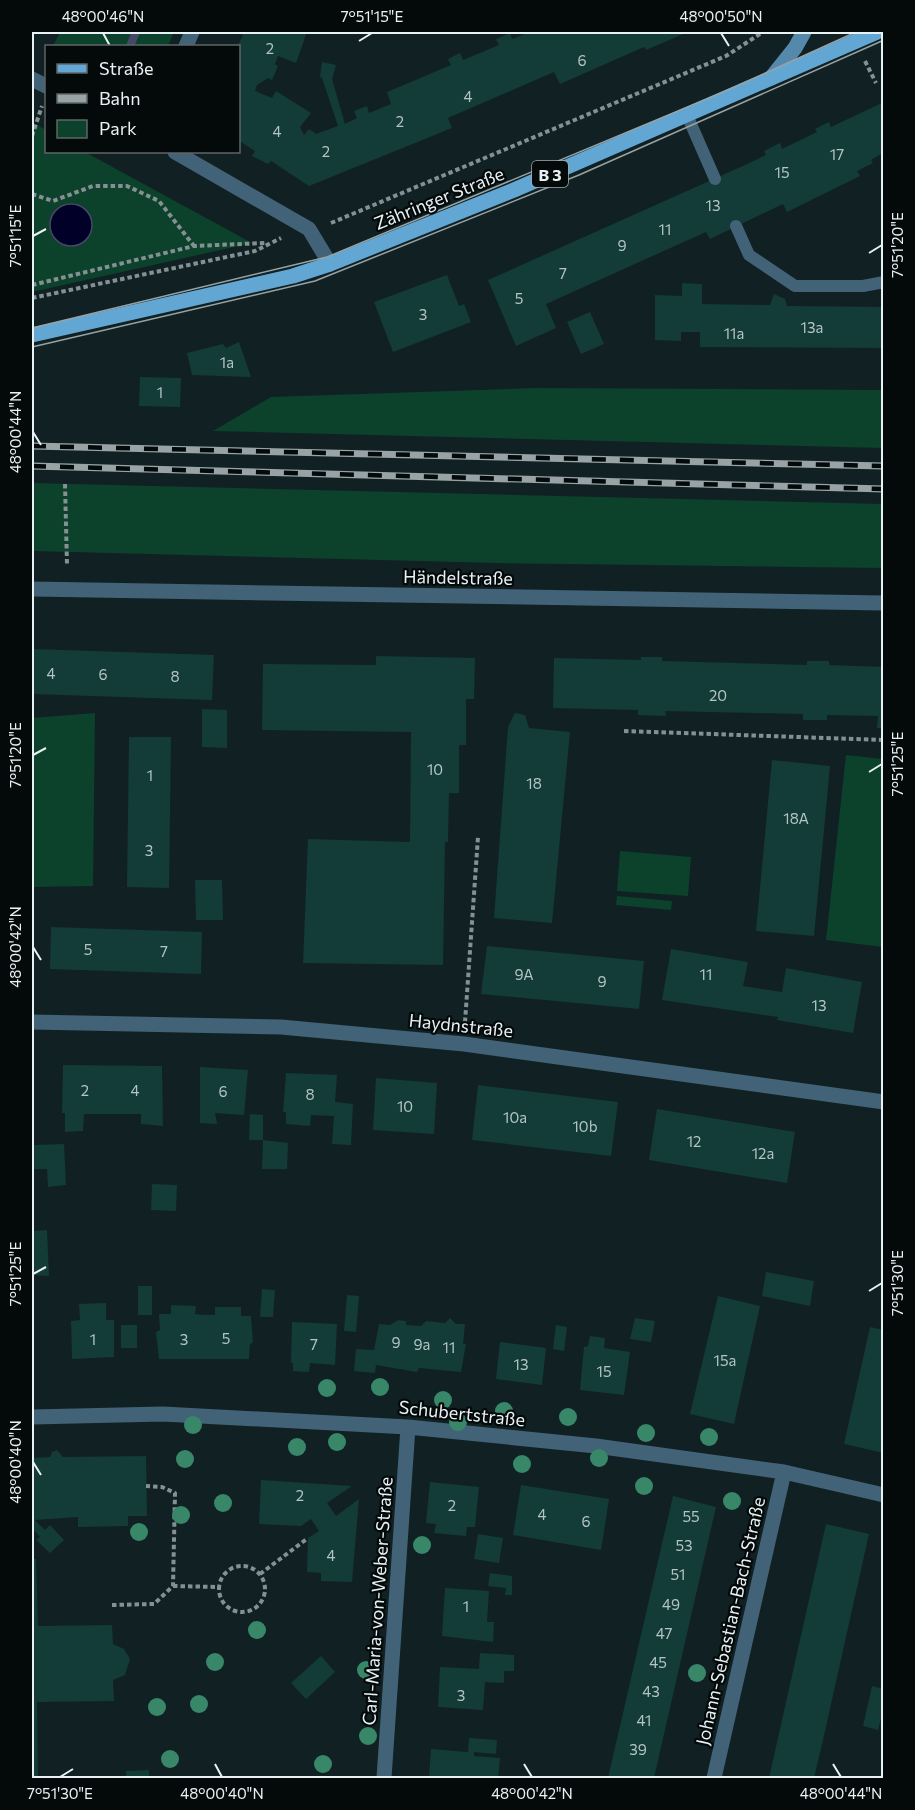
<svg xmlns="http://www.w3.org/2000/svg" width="915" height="1810" viewBox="0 0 915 1810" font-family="Commissioner,sans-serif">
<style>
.green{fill:#0c412c}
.water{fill:#000028;stroke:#464865;stroke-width:1.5}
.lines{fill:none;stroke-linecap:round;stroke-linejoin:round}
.stream{stroke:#464865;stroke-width:8}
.building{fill:#133b38}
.path{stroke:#849092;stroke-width:4;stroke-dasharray:4.5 3;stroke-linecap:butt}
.lane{stroke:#426277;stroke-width:12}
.street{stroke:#426277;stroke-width:15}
.secondary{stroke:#5589ab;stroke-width:15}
.primary{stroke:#62a7d3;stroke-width:15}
.tram{stroke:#97a3a5;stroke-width:1.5}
.rail-casing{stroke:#97a3a5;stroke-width:7}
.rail{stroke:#04090a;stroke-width:4.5;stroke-dasharray:14;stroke-linecap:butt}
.tree{fill:#398769}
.ticks{fill:none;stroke:#e8f1f3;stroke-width:2}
.labels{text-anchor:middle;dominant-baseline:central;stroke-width:4.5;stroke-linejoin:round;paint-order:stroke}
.number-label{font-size:15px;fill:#b3c4c4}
.shield{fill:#04090a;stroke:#a4abad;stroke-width:1.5}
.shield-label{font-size:16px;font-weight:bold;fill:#e8f1f3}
.street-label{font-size:18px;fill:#e8f1f3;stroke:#04090a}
.neatline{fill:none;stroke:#e8f1f3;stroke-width:2}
.ticks-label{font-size:15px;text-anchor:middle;fill:#e8f1f3}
</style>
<rect width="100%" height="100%" fill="#112023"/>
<path class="green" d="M60,32H174L168,46H53Z
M32,122L46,130V152H85L252,243L32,292Z
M536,388L883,390V448L213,431L271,397Z
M32,483L883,504V568L497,563L32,551Z
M95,713L93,886L32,887V718Z
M846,755L883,759V947L826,940Z
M620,851L691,857L688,896L617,891Z
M617,896L672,901L671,910L616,905Z"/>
<path class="water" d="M50 225a21 21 0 1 1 42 0a21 21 0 1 1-42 0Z"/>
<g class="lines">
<path class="stream" d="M130,46L136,32"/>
</g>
<path class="building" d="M236,32H307L296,63L278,56L275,64L278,66L272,80L268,78L257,85L255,91L272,98L276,91L311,113L300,127L304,135L309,129L316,134L338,126L322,78L320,77L322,62L336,65L332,79L345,124L357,118L354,111L367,106L369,113L391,104L387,92L451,65L448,59L460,53L463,60L499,45L496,39L510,33L512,39L530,32H688L646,50L644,47L560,84L554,72L448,118L452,128L309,186L271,161L268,164L252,156L255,151L238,140V45L243,35Z
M884,102V152L871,160L873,163L857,171L860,176L787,212L783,204L710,239L706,232L546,304L556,328L516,346L488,280L745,165L766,155L764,151L780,143L782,149L817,132L815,129L829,122L831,127Z
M447,275L459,306L464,304L471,322L393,352L374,302Z
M682,283L702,284V304L770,305L774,294L785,299L787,306L884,307V348L700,347V332H681V341L655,340V295L682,296Z
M590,312L604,344L581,354L567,322Z
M239,342L251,377L192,375L187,353L223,344L226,348Z
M140,377L181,378L180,407L139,406Z
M32,649L214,655L212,700L32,694Z
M376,656L475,658L474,699H466V745H459V793H449L448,842H445L443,965L303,963L308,839L410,842L411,732L262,730L263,664L376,665Z
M641,657H662V661L807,665V661H829V665L884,667V728H877L878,716L827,715V720H803V714L665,711L666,716L638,715V710L553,708L554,658L641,660Z
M202,709L227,710V748L202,747Z
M515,713L525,715L529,728L570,732L552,923L494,918L508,727Z
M129,737H171L169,888L127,887Z
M772,760L830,766L814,936L756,931Z
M195,880H222L223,920H196Z
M51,927L202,932L201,974L50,969Z
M487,946L644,961L639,1009L481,994Z
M671,949L748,962L743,986L782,992L786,968L862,982L853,1033L777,1020L778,1017L662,1000Z
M63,1065L162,1066L163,1126L141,1124V1114H84L83,1131L65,1132V1113H62Z
M200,1067L248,1070L244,1115L215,1113L217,1124L200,1123Z
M286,1073L337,1075L335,1102L353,1104L351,1145L332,1144L334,1116L311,1115L310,1126L286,1124V1112H283Z
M376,1078L437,1083L434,1134L373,1130Z
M478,1085L618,1102L611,1156L472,1140Z
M657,1109L795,1132L787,1183L649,1160Z
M250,1114L263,1115V1140H249Z
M263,1140L288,1143L287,1169H262Z
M64,1144L66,1185L48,1187L47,1169H32V1145Z
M152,1184L177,1185L176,1211L151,1210Z
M47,1230L49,1276L32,1275V1231Z
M766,1272L814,1281L810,1306L762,1296Z
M138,1286H152V1315H138Z
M262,1289L275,1290L273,1317H260Z
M347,1295L359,1296L356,1332L344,1331Z
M718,1296L760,1306L734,1424L690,1414Z
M106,1303V1320H114V1357L72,1359L71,1321L80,1320L79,1304Z
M171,1305L196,1306L195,1314L205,1315H215V1307H241V1316H251L253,1342L250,1344L249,1359H159L156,1332L160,1330L159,1314H171Z
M450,1318L456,1324H465L463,1344H466L461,1372L419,1368L417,1372L376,1365L375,1373L354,1371L356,1349L374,1350L379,1324L390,1325L398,1320L406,1321V1325L421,1326L426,1321L445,1323Z
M635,1318L655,1321L651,1342L630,1339Z
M292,1322L337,1324L335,1365L310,1363L309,1372L293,1371V1363H291Z
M121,1325H137V1348H121Z
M556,1325L567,1327L564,1351L553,1349Z
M870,1327L884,1330V1453L844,1444Z
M590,1336L605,1338L604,1348L630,1352L624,1395L580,1390L584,1347L588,1346Z
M500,1342L546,1348L542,1385L496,1379Z
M57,1450L63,1457L146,1456L147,1516H128V1526L78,1527V1517L35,1520L45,1530L50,1525L64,1540L50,1553L36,1540L40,1537L32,1528V1458L50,1457L52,1452Z
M261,1480L352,1486L327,1503L336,1516L359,1499L352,1582L321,1581V1573L307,1572L308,1538L319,1531L311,1519L301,1526L259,1524Z
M430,1482L479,1487L475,1527H467L466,1536L434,1533L436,1524L426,1523Z
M521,1485L609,1499L601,1550L513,1535Z
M673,1496L716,1507L656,1769L654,1778H608Z
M826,1524L869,1534L823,1740L814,1778H769Z
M478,1534L503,1538L499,1563L474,1559Z
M32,1559H36L38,1626L112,1625L113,1644L124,1649L130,1659L125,1675L113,1680L114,1701L37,1702L38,1778H32Z
M490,1573L512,1576V1595H505L506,1588L488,1586Z
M445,1588L489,1591L487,1622H494L493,1642L442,1636Z
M480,1653L514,1655V1671H504V1683L485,1682L483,1710L438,1707L440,1667L479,1669Z
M321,1656L335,1672L306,1699L291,1683Z
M872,1686L884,1689V1707L878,1730L863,1726Z
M469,1738L497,1740L496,1754L474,1752V1756L500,1758L498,1778H429L431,1749L468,1752Z
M149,1770V1778H126V1771Z"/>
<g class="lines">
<path class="path" d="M865,61L876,83
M32,136L42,106
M32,194L53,201L93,186H127L159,201L194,246
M331,223L726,56L763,32
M32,285L194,246L265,243
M32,298L255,251L281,238
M65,484L67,565
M624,731L884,740
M465,1022L478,837
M219 1589a23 23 0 1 1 46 0a23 23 0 1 1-46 0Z
M260,1574L308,1538
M173,1586L219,1587
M112,1605L154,1604L173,1586L175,1493L162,1487L146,1486"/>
<path class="lane" d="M687,115L715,179
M736,226L749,255L795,286H863L884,282"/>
<path class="street" d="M186,46L192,32
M32,79L46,86
M175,152L309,229L330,264
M32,589L884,603
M32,1022L281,1027L464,1044L884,1102
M32,1417L163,1414L408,1427L596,1446L784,1472L884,1495
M384,1778L408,1427
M714,1778L784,1472"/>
<path class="secondary" d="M771,78L795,48L804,32"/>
<path class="primary" d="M32,335L293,276L330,264L514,190L877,32"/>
<path class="tram" d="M32,328L327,257L726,91L856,32
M32,347L315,281L579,175L884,40"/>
<g class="rail-casing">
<path id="rail" d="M32,446L884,466
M32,466L884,489"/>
</g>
<use href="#rail" class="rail"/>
</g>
<g class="tree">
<circle cx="380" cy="1387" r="9"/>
<circle cx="327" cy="1388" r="9"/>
<circle cx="443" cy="1400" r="9"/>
<circle cx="504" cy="1411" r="9"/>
<circle cx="568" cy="1417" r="9"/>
<circle cx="458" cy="1422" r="9"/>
<circle cx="193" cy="1425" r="9"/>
<circle cx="646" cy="1433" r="9"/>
<circle cx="709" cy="1437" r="9"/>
<circle cx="337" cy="1442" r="9"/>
<circle cx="297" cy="1447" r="9"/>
<circle cx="599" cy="1458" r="9"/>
<circle cx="185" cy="1459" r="9"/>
<circle cx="522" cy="1464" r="9"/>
<circle cx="644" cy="1486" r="9"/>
<circle cx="732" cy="1501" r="9"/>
<circle cx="223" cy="1503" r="9"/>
<circle cx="181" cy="1515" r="9"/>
<circle cx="139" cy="1532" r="9"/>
<circle cx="422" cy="1545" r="9"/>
<circle cx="257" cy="1630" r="9"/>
<circle cx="215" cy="1662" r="9"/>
<circle cx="366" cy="1670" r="9"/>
<circle cx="697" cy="1673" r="9"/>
<circle cx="199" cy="1704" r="9"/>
<circle cx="157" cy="1707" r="9"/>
<circle cx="368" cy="1736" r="9"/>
<circle cx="170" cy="1759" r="9"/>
<circle cx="323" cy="1764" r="9"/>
</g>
<path class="ticks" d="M103,33L110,46M721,33L729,46M359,41L372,33M33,236L46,229M869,253L882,245M33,432L41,445M33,755L46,748M869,772L882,764M33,947L41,960M33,1274L46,1267M869,1291L882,1283M33,1462L41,1475M215,1764L222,1777M524,1764L532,1777M833,1764L841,1777M60,1777L73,1769"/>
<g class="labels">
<g class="number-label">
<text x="270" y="48">2</text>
<text x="582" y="60">6</text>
<text x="468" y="96">4</text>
<text x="400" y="121">2</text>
<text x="277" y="131">4</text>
<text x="326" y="151">2</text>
<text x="837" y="154">17</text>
<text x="782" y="172">15</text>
<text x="713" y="205">13</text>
<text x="665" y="229">11</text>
<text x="622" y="245">9</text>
<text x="563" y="273">7</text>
<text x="519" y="298">5</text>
<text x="423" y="314">3</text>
<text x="812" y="327">13a</text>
<text x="734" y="333">11a</text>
<text x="227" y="362">1a</text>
<text x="160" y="392">1</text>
<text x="51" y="673">4</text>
<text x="103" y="674">6</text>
<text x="175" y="676">8</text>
<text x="718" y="695">20</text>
<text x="435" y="769">10</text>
<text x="150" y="775">1</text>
<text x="534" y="783">18</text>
<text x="796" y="818">18A</text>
<text x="149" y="850">3</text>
<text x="88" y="949">5</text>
<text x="164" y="951">7</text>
<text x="524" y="974">9A</text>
<text x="706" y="974">11</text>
<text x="602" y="981">9</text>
<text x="819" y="1005">13</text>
<text x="85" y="1090">2</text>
<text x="135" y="1090">4</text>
<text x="223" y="1091">6</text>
<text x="310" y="1094">8</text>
<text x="405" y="1106">10</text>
<text x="515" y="1117">10a</text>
<text x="585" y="1126">10b</text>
<text x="694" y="1141">12</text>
<text x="763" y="1153">12a</text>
<text x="226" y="1338">5</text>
<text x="93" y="1339">1</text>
<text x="184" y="1339">3</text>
<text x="396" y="1342">9</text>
<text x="314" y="1344">7</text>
<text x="422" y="1344">9a</text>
<text x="449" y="1347">11</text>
<text x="725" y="1360">15a</text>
<text x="521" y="1364">13</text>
<text x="604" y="1371">15</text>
<text x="300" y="1495">2</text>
<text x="452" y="1505">2</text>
<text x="542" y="1514">4</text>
<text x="691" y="1516">55</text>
<text x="586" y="1521">6</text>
<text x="684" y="1545">53</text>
<text x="331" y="1555">4</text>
<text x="678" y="1574">51</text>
<text x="671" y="1604">49</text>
<text x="466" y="1606">1</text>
<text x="664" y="1633">47</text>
<text x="658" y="1662">45</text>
<text x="651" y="1691">43</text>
<text x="461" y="1695">3</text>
<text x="644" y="1720">41</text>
<text x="638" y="1749">39</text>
</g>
<rect class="shield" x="532" y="161" width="36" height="26" rx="4.5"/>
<g class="shield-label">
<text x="550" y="174">B 3</text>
</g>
<g class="street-label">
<text transform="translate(439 198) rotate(-22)">Zähringer Straße</text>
<text transform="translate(458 577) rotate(1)">Händelstraße</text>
<text transform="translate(461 1025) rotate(6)">Haydnstraße</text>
<text transform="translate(462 1413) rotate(6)">Schubertstraße</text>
<text transform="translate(377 1601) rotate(-86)">Carl-Maria-von-Weber-Straße</text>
<text transform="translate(730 1621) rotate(-77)">Johann-Sebastian-Bach-Straße</text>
</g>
</g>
<rect width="915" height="1810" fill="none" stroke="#04090a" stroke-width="66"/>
<rect x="45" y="45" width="195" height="108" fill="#04090a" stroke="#5f6667" stroke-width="1.5"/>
<rect x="57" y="64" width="30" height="9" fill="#62a7d3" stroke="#5f6667" stroke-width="1.5"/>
<text x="99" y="75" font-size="18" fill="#e8f1f3">Straße</text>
<rect x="57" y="94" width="30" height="9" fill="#97a3a5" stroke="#5f6667" stroke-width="1.5"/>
<text x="99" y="105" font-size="18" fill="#e8f1f3">Bahn</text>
<rect x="57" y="120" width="30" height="18" fill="#0c412c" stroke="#5f6667" stroke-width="1.5"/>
<text x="99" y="135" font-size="18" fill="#e8f1f3">Park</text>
<rect x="33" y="33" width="849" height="1744" class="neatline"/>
<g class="ticks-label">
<text x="103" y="22">48°00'46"N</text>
<text x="372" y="22">7°51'15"E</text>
<text x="721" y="22">48°00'50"N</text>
<text transform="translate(16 236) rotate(-90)" y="5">7°51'15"E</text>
<text transform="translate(898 245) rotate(-90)" y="5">7°51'20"E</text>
<text transform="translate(16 432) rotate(-90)" y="5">48°00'44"N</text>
<text transform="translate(16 755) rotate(-90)" y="5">7°51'20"E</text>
<text transform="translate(898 764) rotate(-90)" y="5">7°51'25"E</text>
<text transform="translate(16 947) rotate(-90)" y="5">48°00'42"N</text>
<text transform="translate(16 1274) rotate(-90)" y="5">7°51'25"E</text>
<text transform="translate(898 1283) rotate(-90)" y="5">7°51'30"E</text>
<text transform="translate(16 1462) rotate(-90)" y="5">48°00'40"N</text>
<text x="60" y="1799">7°51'30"E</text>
<text x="222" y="1799">48°00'40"N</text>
<text x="532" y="1799">48°00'42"N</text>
<text x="841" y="1799">48°00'44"N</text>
</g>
</svg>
